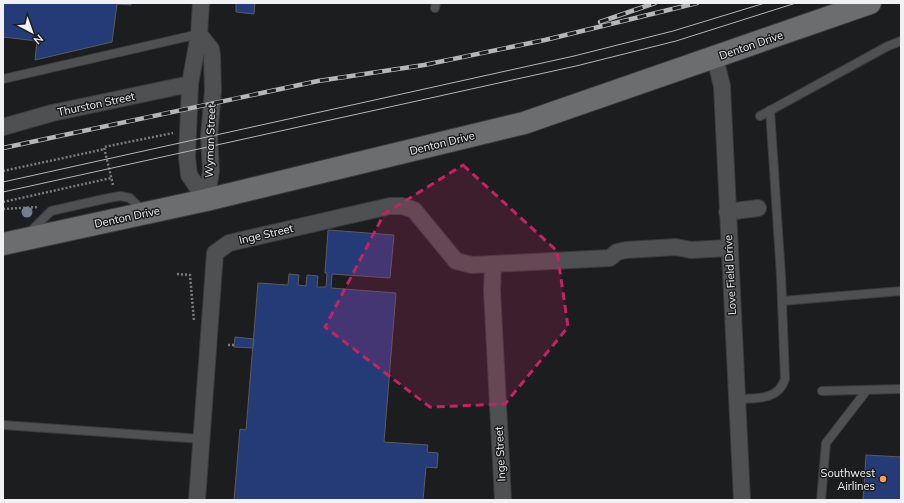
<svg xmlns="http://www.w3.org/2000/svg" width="904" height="503" viewBox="0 0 904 503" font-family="Mulish,sans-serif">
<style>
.building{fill:#253b77;stroke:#5a5b5e}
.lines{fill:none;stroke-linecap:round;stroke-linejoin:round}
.service-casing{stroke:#393b3d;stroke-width:10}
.minor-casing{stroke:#393b3d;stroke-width:18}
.secondary-casing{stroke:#393b3d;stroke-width:24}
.path{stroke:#7b7c7e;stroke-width:2.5;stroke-dasharray:2 2;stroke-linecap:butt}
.service{stroke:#4f5051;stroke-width:8}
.minor{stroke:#4f5051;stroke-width:16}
.secondary{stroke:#6c6d6f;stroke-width:22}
.tram{stroke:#b5b6b8;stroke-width:1}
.rail-casing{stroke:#b5b6b8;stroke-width:4.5}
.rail{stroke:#1b1d1f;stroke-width:3;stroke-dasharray:9;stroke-linecap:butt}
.tree{fill:#747e93}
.marked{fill:#c42363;fill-opacity:0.2;stroke:#c42363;stroke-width:3;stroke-dasharray:8 5;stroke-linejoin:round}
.poi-dot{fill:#fc9d53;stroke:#1b1d1f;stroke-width:1.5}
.labels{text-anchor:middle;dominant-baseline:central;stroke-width:3;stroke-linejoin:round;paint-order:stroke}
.street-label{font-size:11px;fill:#f1f1f3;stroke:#1b1d1f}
.poi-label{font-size:11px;fill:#f1f1f3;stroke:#1b1d1f;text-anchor:end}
</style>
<rect width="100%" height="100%" fill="#1b1d1f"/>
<path class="building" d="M3,3H131V5L117,4L112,42L35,60L37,41L3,37Z
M236,3H255L254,14L236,12Z
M328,230L394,235L390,278L332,274L331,288L396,293L384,442L428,445L427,452L438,453L437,468L426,467L423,500H234L240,429L246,430L258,283L288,285L289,274L299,275L298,285L306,286L307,275L318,276L317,287H326L327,273H325Z
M235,337L254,339L253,348L234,347Z
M866,455L901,457V500H863Z"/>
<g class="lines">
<g class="service-casing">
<path id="service" d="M435,8L436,3
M3,79L199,34
M760,116L888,46L901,41
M29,233L51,211L104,199L120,196L130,198L143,211
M782,301L901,291
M822,391L901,389
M737,399C756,398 778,401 785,379L781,276L770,110
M3,425L202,439
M821,500L826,443L867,390"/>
</g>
<g class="minor-casing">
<path id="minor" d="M201,3L199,34L190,84L187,157L189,175L206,200
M199,34L211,49L212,55L213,91L209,136L211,171L206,200
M715,58L722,86L742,500
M3,127L52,113L190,84
M727,212L758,208
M493,265L492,290L503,500
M197,500L215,253L229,243L390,206H402L414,210L456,261L472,265L610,258L617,252L626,250L676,247L691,250L729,248"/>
</g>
<g class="secondary-casing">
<path id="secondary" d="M3,244L206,200L524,123L870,3"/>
</g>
<path class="path" d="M3,171L105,149
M113,185L104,147L173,133
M3,202L111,178
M3,209L38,207
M177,274L190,275L194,321
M228,345H234"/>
<use href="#service" class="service"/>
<use href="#minor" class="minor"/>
<use href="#secondary" class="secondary"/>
<path class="tram" d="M3,182L574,56L673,31L765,3
M3,192L576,66L676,41L796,3"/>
<g class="rail-casing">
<path id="rail" d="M600,22L655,3
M3,148L318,81L424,65L545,40L697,3"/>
</g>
<use href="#rail" class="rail"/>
</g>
<circle class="tree" cx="27" cy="212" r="5.5"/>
<path class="marked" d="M463,165L557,251L568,327L505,404L430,407L325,327L384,214Z"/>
<circle class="poi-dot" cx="883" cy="479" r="4"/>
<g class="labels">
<g class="street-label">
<text transform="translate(751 45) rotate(-19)">Denton Drive</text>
<text transform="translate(96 104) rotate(-12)">Thurston Street</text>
<text transform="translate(210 141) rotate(-88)">Wyman Street</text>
<text transform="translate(442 143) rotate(-14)">Denton Drive</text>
<text transform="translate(127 217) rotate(-12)">Denton Drive</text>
<text transform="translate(266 234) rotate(-13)">Inge Street</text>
<text transform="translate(730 275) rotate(-93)">Love Field Drive</text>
<text transform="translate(500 454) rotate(-93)">Inge Street</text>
</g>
<g class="poi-label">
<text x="875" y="473">Southwest<tspan x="875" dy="13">Airlines</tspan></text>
</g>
</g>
<rect width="904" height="503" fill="none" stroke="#f1f1f3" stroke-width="8"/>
<g transform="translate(32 32) rotate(139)" stroke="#1b1d1f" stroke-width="3" paint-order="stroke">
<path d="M0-3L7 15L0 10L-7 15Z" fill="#f1f1f3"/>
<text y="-6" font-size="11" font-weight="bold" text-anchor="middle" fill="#f1f1f3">N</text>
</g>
</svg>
